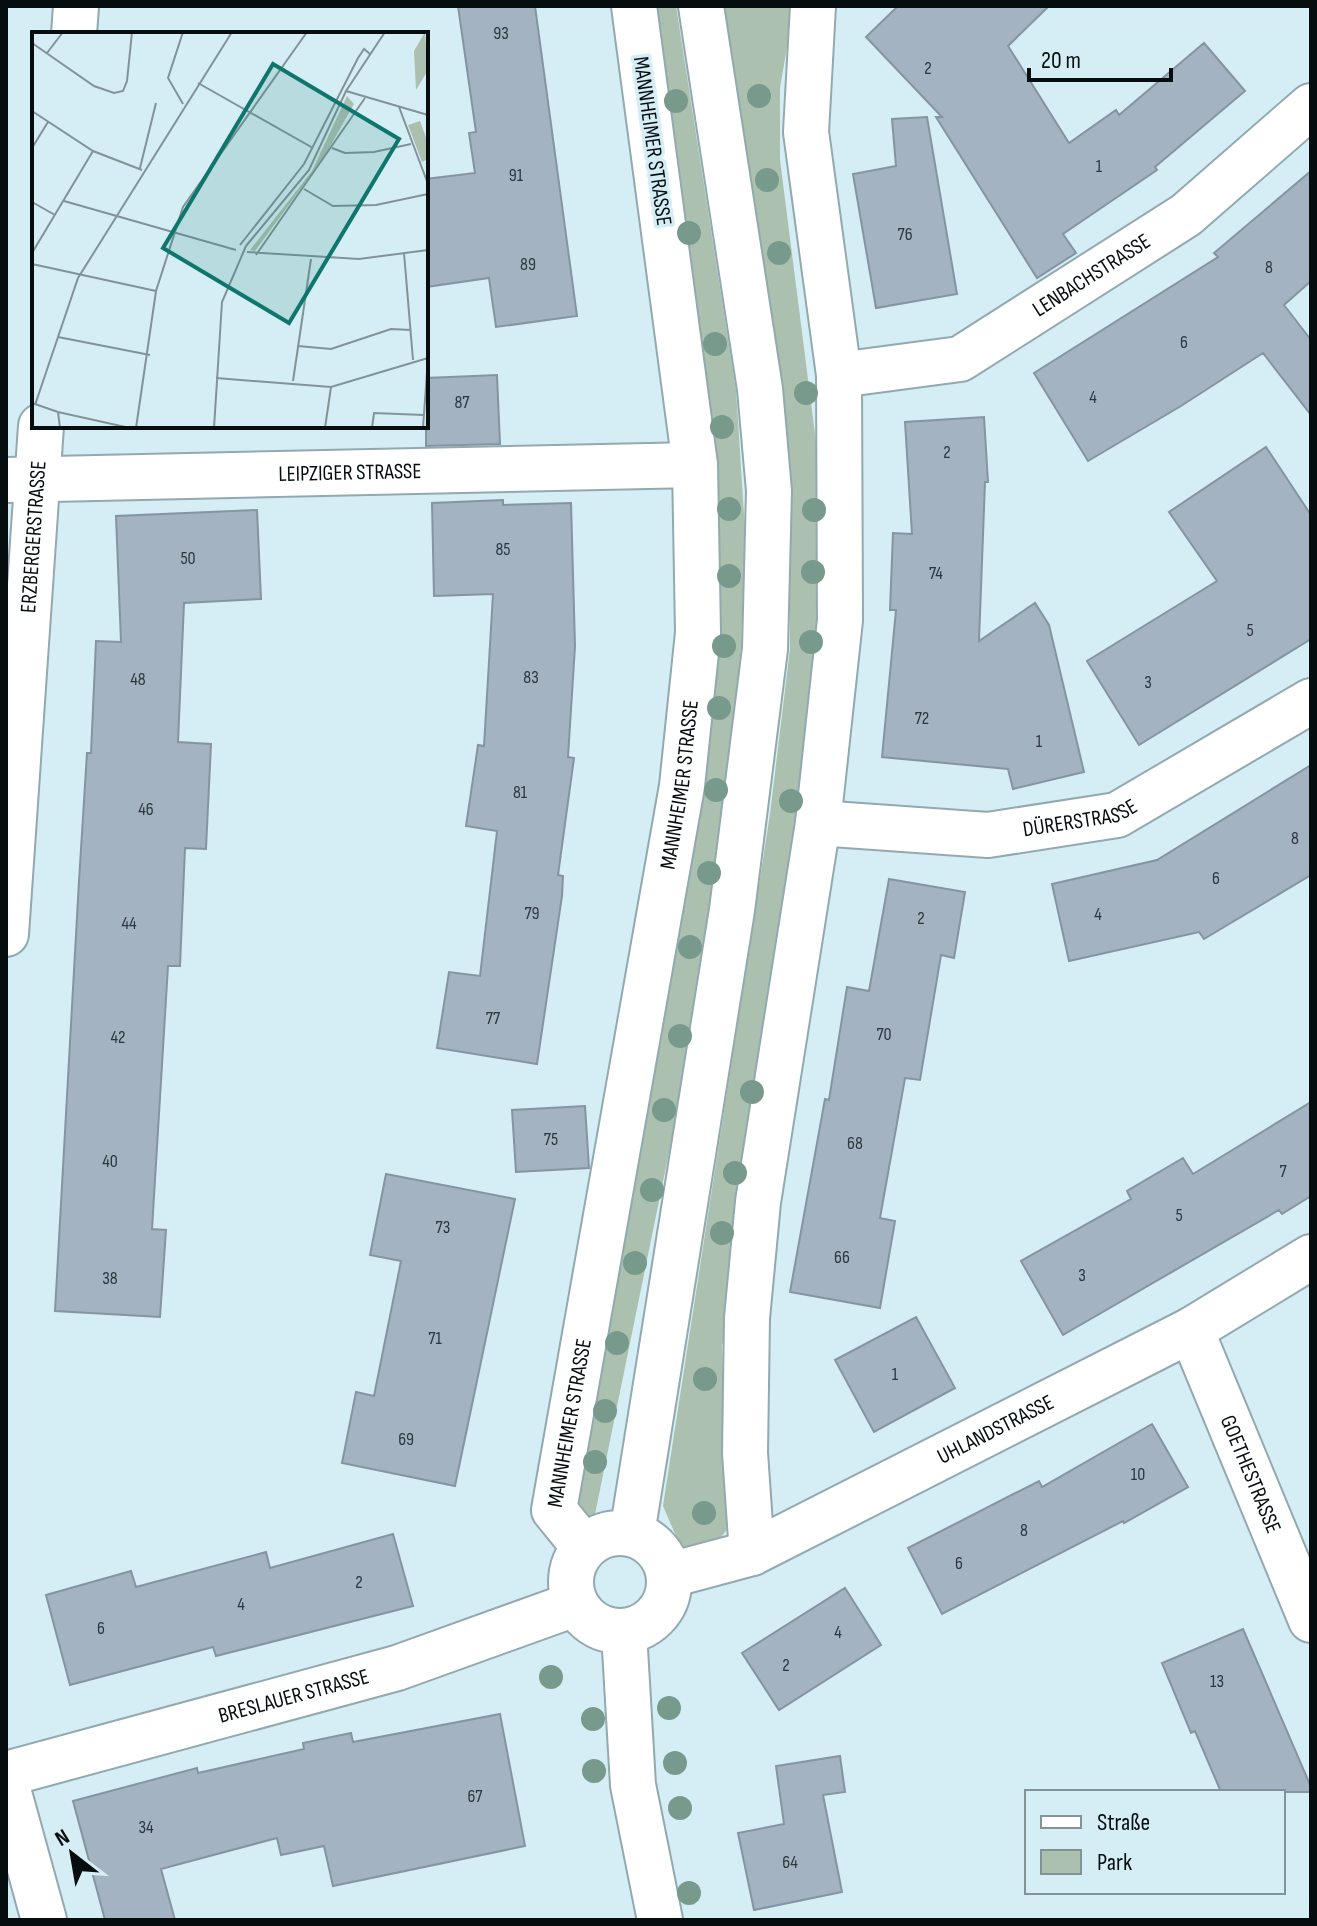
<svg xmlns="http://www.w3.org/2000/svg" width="1317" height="1926" viewBox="0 0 1317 1926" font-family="'Sofia Sans Condensed',sans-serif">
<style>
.green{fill:#acc0af}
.building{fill:#a3b3c1;stroke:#8694a2;stroke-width:2}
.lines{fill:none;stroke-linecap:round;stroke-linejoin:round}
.minor-casing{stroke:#92a9af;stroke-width:48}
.major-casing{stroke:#92a9af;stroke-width:48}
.minor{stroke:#fff;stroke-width:44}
.major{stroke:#fff;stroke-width:44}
.tree{fill:#789a8c}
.labels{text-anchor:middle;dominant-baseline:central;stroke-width:7;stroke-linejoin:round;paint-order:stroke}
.number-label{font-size:18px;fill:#2c363c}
.street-label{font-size:22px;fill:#050d0f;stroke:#d5edf4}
.inset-road{fill:none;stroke:#829398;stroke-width:2}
.view{fill:#0f766e;fill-opacity:0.15;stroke:#0f766e;stroke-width:4}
.inset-edge{fill:none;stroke:#050d0f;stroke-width:4}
</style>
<rect width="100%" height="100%" fill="#d5edf4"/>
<path class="green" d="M648,6H676L736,390L745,530L741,648L720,835L676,1118L594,1519L590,1526L571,1517L693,812Z
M724,6H794L780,88V160L821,481L822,589L809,755L741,1252L722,1346L728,1528L713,1548L692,1551L679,1543L663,1506L770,814L790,649L789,448L729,58Z"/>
<path class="building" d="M458,6H535L577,316L496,327L489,278L426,287V179L475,173L469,133L476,132Z
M898,6H1049L1008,46L1069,143L1116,110L1119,115L1204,43L1245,91L1155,167L1157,170L1063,234L1076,253L1037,278L936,117H942L866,37Z
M927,117L957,294L876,308L853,174L896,166L892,119Z
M1311,171V281L1284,305L1311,340V415L1263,353L1181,406L1088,461L1034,373L1218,257L1214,253Z
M497,375L500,444L426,446V378Z
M984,417L988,482H985L979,641L1035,603L1049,625L1084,772L1013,789L1008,769L882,757L896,610H890L893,533L912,534L905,422Z
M1266,447L1311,515V639L1139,745L1087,661L1217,581L1169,512Z
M503,500V505L571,503L575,646L568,757L574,758L558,875L563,876L562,896L537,1064L437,1048L449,972L480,976L497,831L466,826L478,745L484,746L493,594L434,596L432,503Z
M257,510L261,599L184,603L178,742L211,744L206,849L185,848L180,966H168L152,1229L166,1230L160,1317L55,1311L79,881L87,753H91L96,641L121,642L116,516Z
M1311,765V875L1204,939L1199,932L1069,961L1052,884L1157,860Z
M889,879L965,892L954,958L941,955L920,1080L905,1078L880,1218L895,1221L880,1308L790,1292L825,1099L829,1100L847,987L869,991Z
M1311,1102V1196L1282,1214L1279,1210L1063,1335L1021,1261L1131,1199L1127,1191L1183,1158L1193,1174Z
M585,1106L589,1168L516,1172L512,1110Z
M386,1174L515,1199L455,1486L342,1463L356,1392L374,1396L401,1261L370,1255Z
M916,1317L955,1388L874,1432L835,1360Z
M1152,1424L1188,1487L1124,1523L1123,1521L942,1614L908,1548L1039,1481L1042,1487Z
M393,1534L413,1606L216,1656L213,1647L70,1685L46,1595L131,1571L136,1587L266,1552L270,1568Z
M845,1588L881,1645L779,1710L742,1653Z
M1243,1629L1311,1787V1792H1221L1195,1731L1191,1733L1162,1663Z
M500,1714L525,1846L333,1886L324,1846L281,1855L277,1838L161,1869L175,1920H105L73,1801L197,1768L198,1773L304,1749L303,1743L351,1733L353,1742Z
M840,1756L845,1792L823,1795L842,1892L754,1910L738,1833L784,1824L776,1766Z"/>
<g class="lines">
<g class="minor-casing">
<g id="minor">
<path d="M74,34L76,6"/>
<path id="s1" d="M839,375L960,359L1186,215L1311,106"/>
<path id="s2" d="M6,480L695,465"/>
<path id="s3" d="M818,823L988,835L1117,815L1311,701"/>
<path id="s4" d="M6,934L41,426"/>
<path id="s5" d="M1191,1330L1311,1620"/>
<path id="s6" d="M584,1547L554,1510L682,786L698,633L695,465L634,6"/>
<path d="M752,1553L745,1453L747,1318L758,1202L818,823L840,620L839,375L806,132L813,6"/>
<path id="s7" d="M670,1575L752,1553L1191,1330L1311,1257"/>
<path id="s8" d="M6,1774L397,1668L575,1604"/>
<path d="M6,1782L44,1920"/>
</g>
</g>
<g class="major-casing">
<path id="major" d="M571 1582a49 49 0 1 1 98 0a49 49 0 1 1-98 0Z
M632,1534L732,910L765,649L769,491L760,389L701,6
M624,1632L633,1785L660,1920"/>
</g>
<use href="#minor" class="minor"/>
<use href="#major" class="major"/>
</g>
<g class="tree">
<circle cx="759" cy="96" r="12"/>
<circle cx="676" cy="101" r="12"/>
<circle cx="767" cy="180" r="12"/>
<circle cx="689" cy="233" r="12"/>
<circle cx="779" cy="253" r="12"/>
<circle cx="715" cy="344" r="12"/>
<circle cx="806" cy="393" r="12"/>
<circle cx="722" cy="427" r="12"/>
<circle cx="729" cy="509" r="12"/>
<circle cx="814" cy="510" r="12"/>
<circle cx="813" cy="572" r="12"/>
<circle cx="729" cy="576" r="12"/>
<circle cx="811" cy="642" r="12"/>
<circle cx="724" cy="646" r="12"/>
<circle cx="719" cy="708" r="12"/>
<circle cx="716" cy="790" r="12"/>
<circle cx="791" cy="801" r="12"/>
<circle cx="709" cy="873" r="12"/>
<circle cx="690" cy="947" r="12"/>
<circle cx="680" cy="1036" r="12"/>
<circle cx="752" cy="1092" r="12"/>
<circle cx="664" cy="1110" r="12"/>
<circle cx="735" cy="1173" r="12"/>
<circle cx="652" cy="1190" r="12"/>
<circle cx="722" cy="1233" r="12"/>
<circle cx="635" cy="1263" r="12"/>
<circle cx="617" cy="1343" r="12"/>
<circle cx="705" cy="1379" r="12"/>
<circle cx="605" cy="1411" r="12"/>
<circle cx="595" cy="1462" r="12"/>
<circle cx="704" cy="1513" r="12"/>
<circle cx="551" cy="1677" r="12"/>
<circle cx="669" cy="1708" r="12"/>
<circle cx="593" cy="1719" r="12"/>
<circle cx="675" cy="1763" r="12"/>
<circle cx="594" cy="1771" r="12"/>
<circle cx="680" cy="1808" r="12"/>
<circle cx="689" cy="1893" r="12"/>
</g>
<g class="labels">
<g class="number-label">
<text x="501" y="33">93</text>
<text x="928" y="68">2</text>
<text x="1099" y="166">1</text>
<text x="516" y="175">91</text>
<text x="905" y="234">76</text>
<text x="528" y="264">89</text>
<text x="1269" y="267">8</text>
<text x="1184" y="342">6</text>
<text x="1093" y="397">4</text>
<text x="462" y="402">87</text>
<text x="947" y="452">2</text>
<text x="503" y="549">85</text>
<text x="188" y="558">50</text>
<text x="936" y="573">74</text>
<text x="1250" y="630">5</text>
<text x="531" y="677">83</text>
<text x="138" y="679">48</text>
<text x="1148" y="682">3</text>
<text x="922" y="718">72</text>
<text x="1039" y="741">1</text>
<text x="520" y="792">81</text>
<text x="146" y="809">46</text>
<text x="1295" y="838">8</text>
<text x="1216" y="878">6</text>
<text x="532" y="913">79</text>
<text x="1098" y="914">4</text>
<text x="921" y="918">2</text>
<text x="129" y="923">44</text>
<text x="493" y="1018">77</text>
<text x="884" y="1034">70</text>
<text x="118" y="1037">42</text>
<text x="551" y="1139">75</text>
<text x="855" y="1143">68</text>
<text x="110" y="1161">40</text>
<text x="1283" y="1171">7</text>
<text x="1179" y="1215">5</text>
<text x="443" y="1227">73</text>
<text x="842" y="1257">66</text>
<text x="1082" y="1275">3</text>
<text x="110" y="1278">38</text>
<text x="435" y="1338">71</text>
<text x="895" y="1374">1</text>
<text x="406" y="1439">69</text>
<text x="1138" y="1474">10</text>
<text x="1024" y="1530">8</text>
<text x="959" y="1563">6</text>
<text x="359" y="1582">2</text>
<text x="241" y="1604">4</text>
<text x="101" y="1628">6</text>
<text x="838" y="1632">4</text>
<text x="786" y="1665">2</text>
<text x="1217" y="1681">13</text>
<text x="475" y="1796">67</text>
<text x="146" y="1827">34</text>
<text x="790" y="1862">64</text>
</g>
<g class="street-label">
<text transform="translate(652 141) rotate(82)">MANNHEIMER STRASSE</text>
<text stroke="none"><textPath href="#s1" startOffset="278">LENBACHSTRASSE</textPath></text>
<text stroke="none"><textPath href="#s2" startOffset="344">LEIPZIGER STRASSE</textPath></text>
<text stroke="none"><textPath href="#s4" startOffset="398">ERZBERGERSTRASSE</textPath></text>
<text stroke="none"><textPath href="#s6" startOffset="784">MANNHEIMER STRASSE</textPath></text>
<text stroke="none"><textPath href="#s3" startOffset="264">DÜRERSTRASSE</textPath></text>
<text stroke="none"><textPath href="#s6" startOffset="136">MANNHEIMER STRASSE</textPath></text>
<text stroke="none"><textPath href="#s7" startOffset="358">UHLANDSTRASSE</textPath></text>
<text stroke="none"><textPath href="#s5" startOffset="156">GOETHESTRASSE</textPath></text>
<text stroke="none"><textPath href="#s8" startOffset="298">BRESLAUER STRASSE</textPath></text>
</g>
</g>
<g transform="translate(32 32)">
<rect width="396" height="396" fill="#d5edf4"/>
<path d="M393,0L396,38L384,58L382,19ZM315,64L322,72L292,125L223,219L218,218L280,139ZM388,89L396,111V127L390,130L376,93Z" fill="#acc0af"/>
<path class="inset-road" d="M0,11L62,54L82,61L91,59L95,49L100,0M15,21L31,0M166,51L281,116M314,59L396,83M151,72L136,46L151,0M367,75L396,152M0,79L61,119L110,138M0,116L16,90M300,116L313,121L342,120L379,112M108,136L124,71M272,157L301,174L344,173L396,162M32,169L204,218M0,170L23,183M208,213L272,132L326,26L332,17L338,22M214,214L277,138L314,59L353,0M215,220L327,227L396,218M0,221L61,119M372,221L381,328M224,223L333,66M0,232L124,259M26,305L118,323M266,314L299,317L359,297L379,298M184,346L299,355L396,326M261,349L279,227M0,371L26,380M3,373L46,246L200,0M28,396L26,380L98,396M104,396L124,259L151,175L275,0M182,396L190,270L214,214M293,396L299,355M340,396L342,381L392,383M391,396L396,326"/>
<path class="view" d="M241,32L367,107L257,291L131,216Z"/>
<rect width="396" height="396" class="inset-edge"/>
</g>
<rect width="1317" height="1926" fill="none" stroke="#050d0f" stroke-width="16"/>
<rect x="1025" y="1790" width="260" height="104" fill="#d5edf4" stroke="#829398" stroke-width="2"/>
<rect x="1041" y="1816" width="40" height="12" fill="#ffffff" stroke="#829398" stroke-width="2"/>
<text x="1097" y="1830" font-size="24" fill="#050d0f">Straße</text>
<rect x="1041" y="1850" width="40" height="24" fill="#acc0af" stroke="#829398" stroke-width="2"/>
<text x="1097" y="1870" font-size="24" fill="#050d0f">Park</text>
<g transform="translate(72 1854) rotate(329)" stroke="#d5edf4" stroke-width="6" paint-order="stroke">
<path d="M0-6L14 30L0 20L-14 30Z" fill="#050d0f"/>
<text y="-12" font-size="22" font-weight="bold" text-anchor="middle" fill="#050d0f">N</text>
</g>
<path d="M1029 68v12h142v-12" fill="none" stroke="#050d0f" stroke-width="4"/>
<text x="1041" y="68" font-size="24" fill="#050d0f" stroke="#d5edf4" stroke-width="6" paint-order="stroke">20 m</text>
</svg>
